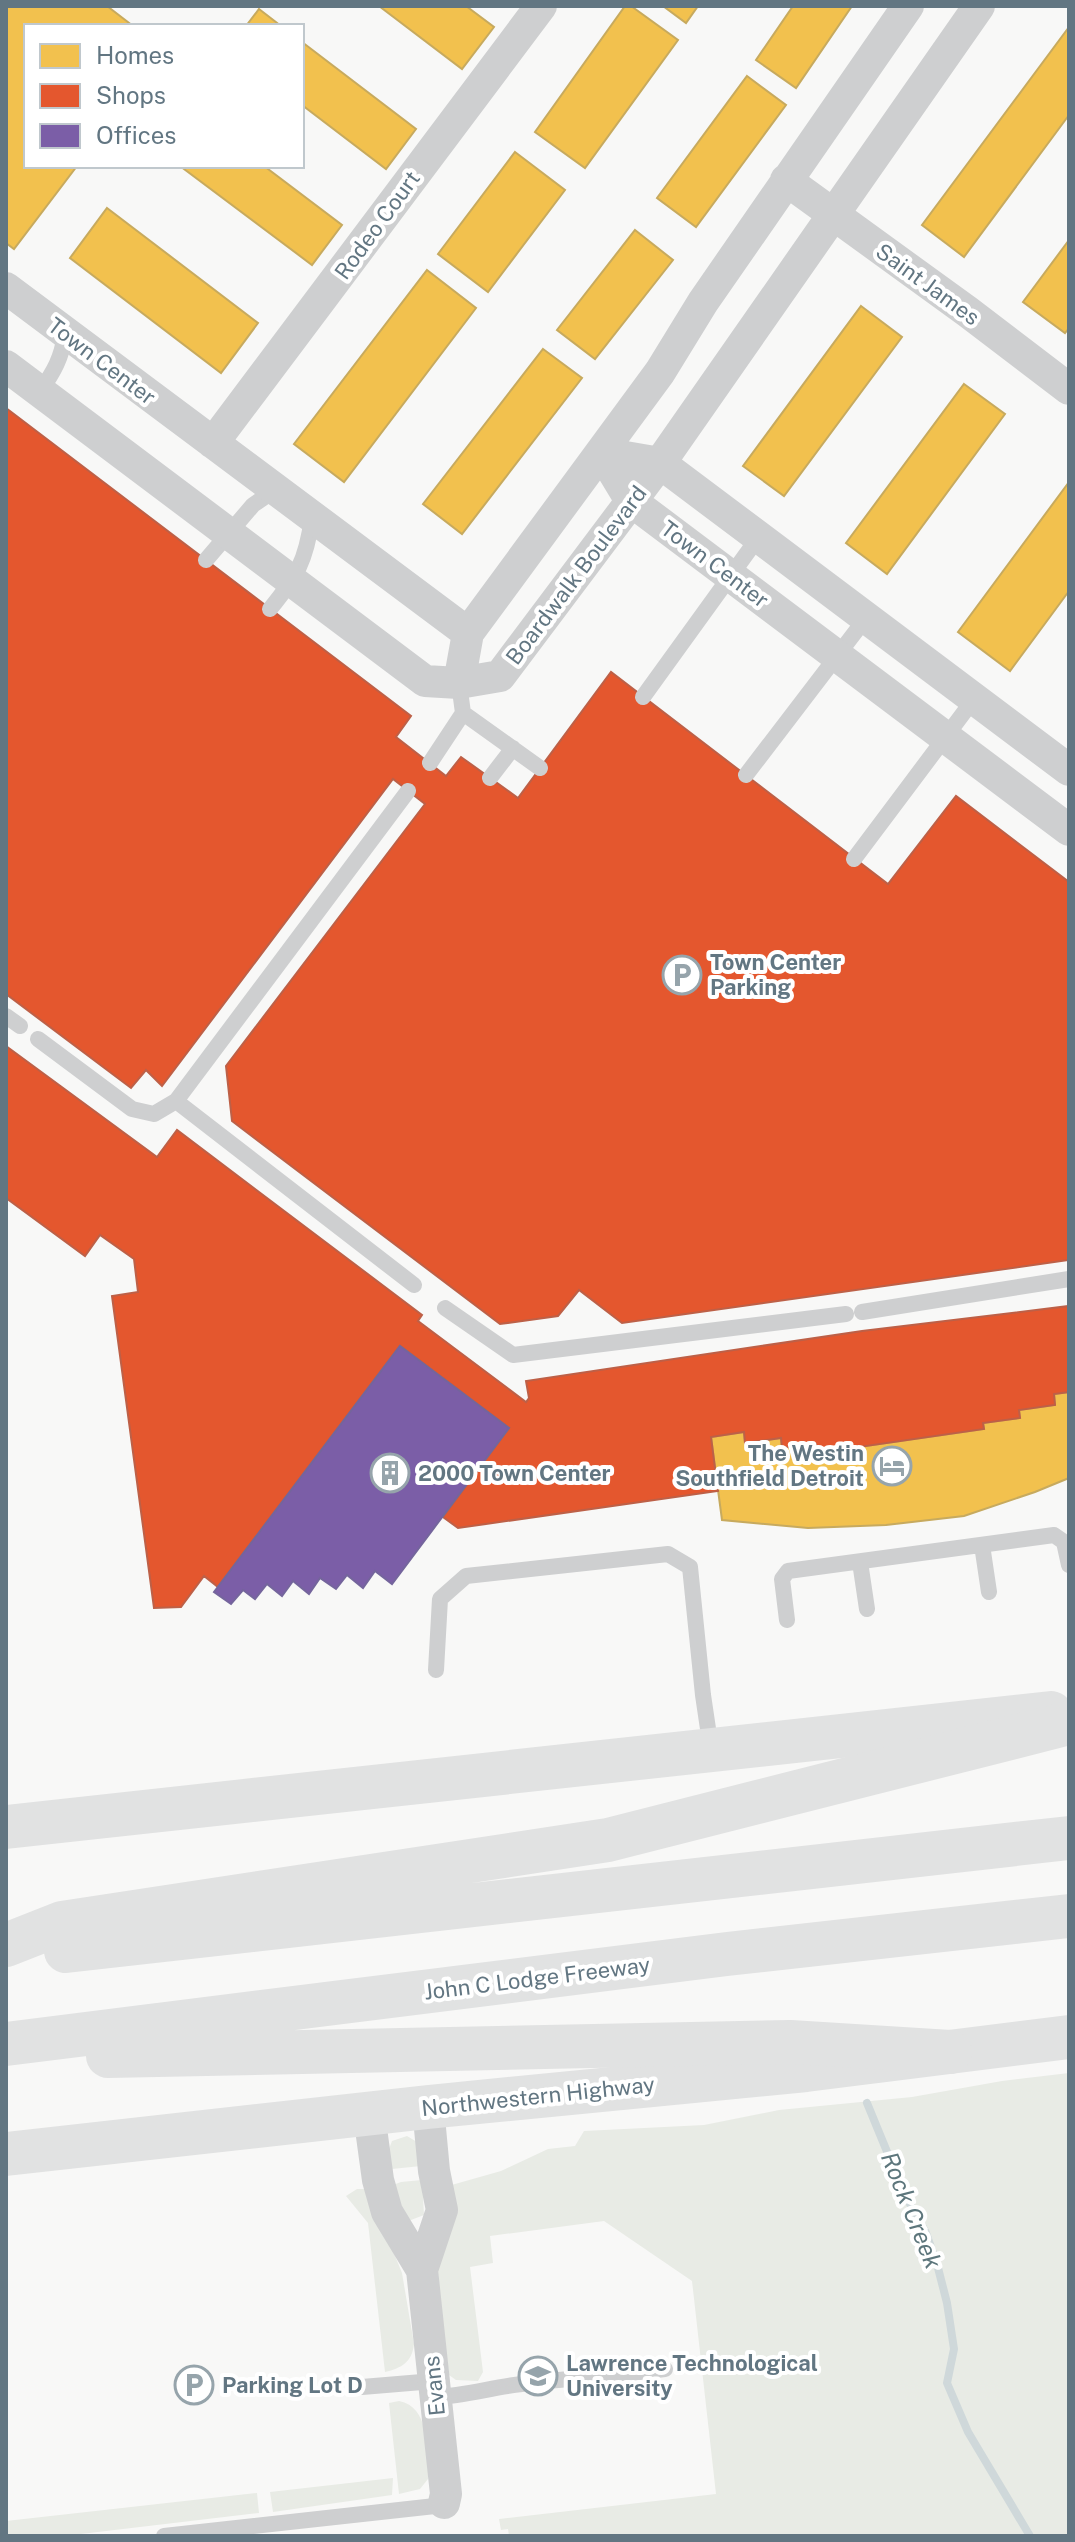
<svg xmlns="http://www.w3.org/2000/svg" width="1075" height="2542" viewBox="0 0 1075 2542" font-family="'Public Sans',sans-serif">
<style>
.green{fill:#e8ebe5}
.homes{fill:#f2c14e;stroke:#c7aa5e;stroke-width:2}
.shops{fill:#e4572e;stroke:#bd6047;stroke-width:2}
.offices{fill:#7b5ea7;stroke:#74659c;stroke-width:2}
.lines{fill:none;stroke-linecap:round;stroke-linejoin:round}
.stream{stroke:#cfd8da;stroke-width:8}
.lane{stroke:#cecfd0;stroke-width:16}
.street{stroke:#cecfd0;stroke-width:32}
.secondary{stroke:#e1e2e2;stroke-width:44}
.highway{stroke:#e1e2e2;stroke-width:44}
.labels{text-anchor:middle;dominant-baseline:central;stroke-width:8;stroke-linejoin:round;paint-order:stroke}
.street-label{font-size:22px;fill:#627682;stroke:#fff}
.poi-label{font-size:22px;font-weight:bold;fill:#627682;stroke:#fff;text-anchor:start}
.water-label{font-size:24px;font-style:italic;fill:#5d767c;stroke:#fff}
</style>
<rect width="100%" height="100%" fill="#f8f8f7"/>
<path class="green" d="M1069,2073V2536H509L508,2529L501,2530L499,2519L716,2494L692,2281L604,2221L490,2236L493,2263L470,2267L483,2372L478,2381L456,2380L449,2375L439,2299L438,2269L448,2186L501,2171L548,2149L575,2146L584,2131L704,2125L779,2110L912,2097L1002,2081Z
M407,2136L417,2142L421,2166L392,2169L389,2149L392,2141Z
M422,2180L424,2215L411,2220L405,2218L393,2185L401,2182Z
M357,2189H368L402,2273L414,2344C412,2362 402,2368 385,2372L368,2223L346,2196Z
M399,2401C430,2407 426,2448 429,2473L428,2479L420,2489L399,2494L389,2403Z
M393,2478L392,2495L273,2512L270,2492Z
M257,2493L259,2513L64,2536H7L6,2521Z"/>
<path class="homes" d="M6,6H107L133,26H26V166H77L14,249L6,243Z
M379,6H466L494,27L462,69Z
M625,6H631L678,40L585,168L535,132Z
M663,6H698L686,23Z
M793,6H852L796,88L756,60Z
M259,9L281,26H246Z
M1069,27V115L964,257L922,225Z
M302,42L416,129L386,169L302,105Z
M747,76L786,105L696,227L657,198Z
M515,152L565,190L488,292L438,254Z
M180,166H264L342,225L312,265Z
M107,208L258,323L221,373L70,258Z
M635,230L673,260L595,359L557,330Z
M1069,240V328L1065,333L1023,302Z
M427,270L476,308L344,482L294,444Z
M861,306L902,337L784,496L743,466Z
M543,349L582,378L462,534L423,504Z
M964,384L1005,414L887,574L846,543Z
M1069,482V591L1010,671L958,632Z
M1069,1392V1478L1035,1492L964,1516L886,1525L808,1528L722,1520L711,1437L744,1432L745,1443L781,1438L782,1448L816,1444L818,1453L984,1429L983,1423L1020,1418L1019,1410L1055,1405L1054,1394Z"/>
<path class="shops" d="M6,408L411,716L396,737L446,776L461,757L518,798L611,672L888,884L956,796L1069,882V1260L622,1323L579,1290L558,1316L500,1324L232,1121L226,1066L425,804L393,779L162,1086L146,1070L131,1088L6,994Z
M6,1046L157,1157L177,1130L422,1315L418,1321L526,1402L529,1398L526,1381L862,1331L1069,1306V1392L1054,1394L1055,1405L1019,1410L1020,1418L983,1423L984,1429L818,1453L816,1444L782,1448L781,1438L745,1443L744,1432L711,1437L718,1491L458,1528L443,1517L509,1428L400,1346L218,1587L204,1576L181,1607L154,1608L112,1296L138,1292L134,1259L100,1235L85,1256L6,1198Z"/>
<path class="offices" d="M400,1346L509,1428L392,1584L375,1571L363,1588L347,1575L336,1589L320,1578L309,1594L293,1581L282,1596L267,1584L255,1599L243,1590L231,1604L214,1592Z"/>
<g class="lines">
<path class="stream" d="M867,2103L904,2193L926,2233L937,2264L947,2303L954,2349L947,2383L968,2432L1030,2536"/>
<path class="lane" d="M40,391C54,372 62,357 65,334
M206,560L253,505L275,490
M270,609C297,576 306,561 312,518
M643,697L758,538
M463,713L540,768
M430,763L463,713L459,683
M746,775L866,618
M490,778L513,748
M408,791L176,1101L414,1285
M854,859L974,699
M6,1016L20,1026
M38,1039L132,1109L154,1114L176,1101
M445,1308L513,1355L846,1314
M862,1312L1069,1279
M982,1545L989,1592
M860,1562L867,1609
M787,1620L782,1579L788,1571L1054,1535L1064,1542L1069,1565
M436,1670L440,1599L466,1576L668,1554L690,1567L703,1695L711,1749
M362,2387L434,2381
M436,2397C465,2396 493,2387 522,2384C570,2378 617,2375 665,2369
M164,2536L435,2506L444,2503"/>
<path class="street" d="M908,6L703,302L660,372L468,633L459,683L500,676L660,463L979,6
M786,180L968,312L1069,389
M6,288L468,633
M6,366L425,681L459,683
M213,443L541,6
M602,453L631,501L1069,830
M602,453L660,463L1069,770
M369,2114L378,2180L387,2212L422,2270L446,2494L444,2503
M422,2270L442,2210L434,2171L428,2107"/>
<path class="secondary" d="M6,1827L1051,1713
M6,2154L428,2107L806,2070L1069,2037"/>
<path class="highway" d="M6,1945L62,1923L608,1840L1069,1723
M66,1951L1069,1838
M6,2044L727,1954L1069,1916
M108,2056L790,2042L950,2052"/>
</g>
<defs>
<g id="parking-ring" transform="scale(2)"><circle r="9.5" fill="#fff" stroke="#96a4ab" stroke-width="1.5"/><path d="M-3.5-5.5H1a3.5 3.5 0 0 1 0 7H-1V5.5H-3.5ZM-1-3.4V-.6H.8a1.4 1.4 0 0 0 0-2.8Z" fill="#96a4ab"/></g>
<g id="hotel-ring" transform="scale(2)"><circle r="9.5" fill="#fff" stroke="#96a4ab" stroke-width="1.5"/><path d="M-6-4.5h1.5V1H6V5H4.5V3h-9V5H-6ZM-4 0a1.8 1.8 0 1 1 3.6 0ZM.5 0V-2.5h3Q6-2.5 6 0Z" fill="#96a4ab"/></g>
<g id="building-ring" transform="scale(2)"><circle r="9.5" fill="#fff" stroke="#96a4ab" stroke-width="1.5"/><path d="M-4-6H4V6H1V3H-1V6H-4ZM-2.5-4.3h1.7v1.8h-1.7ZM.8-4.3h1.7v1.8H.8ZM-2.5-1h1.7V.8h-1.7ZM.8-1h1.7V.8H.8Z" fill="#96a4ab"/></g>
<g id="university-ring" transform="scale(2)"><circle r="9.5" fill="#fff" stroke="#96a4ab" stroke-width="1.5"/><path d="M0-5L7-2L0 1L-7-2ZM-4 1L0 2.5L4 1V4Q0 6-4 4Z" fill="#96a4ab"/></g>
</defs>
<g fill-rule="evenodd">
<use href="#parking-ring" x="682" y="975"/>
<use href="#hotel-ring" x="892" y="1466"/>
<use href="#building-ring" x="390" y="1473"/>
<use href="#university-ring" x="538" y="2376"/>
<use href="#parking-ring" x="194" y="2385"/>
</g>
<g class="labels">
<g class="street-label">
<text transform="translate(377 225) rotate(-54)">Rodeo Court</text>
<text transform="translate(928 284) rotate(36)">Saint James</text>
<text transform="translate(102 361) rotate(37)">Town Center</text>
<text transform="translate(715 564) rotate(37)">Town Center</text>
<text transform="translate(576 575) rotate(-53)">Boardwalk Boulevard</text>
<text transform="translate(537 1978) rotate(-7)">John C Lodge Freeway</text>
<text transform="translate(538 2096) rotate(-6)">Northwestern Highway</text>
<text transform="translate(434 2386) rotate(-96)">Evans</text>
</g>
<g class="poi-label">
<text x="710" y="962">Town Center<tspan x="710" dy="25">Parking</tspan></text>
<text x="864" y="1453" text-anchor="end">The Westin<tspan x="864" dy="25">Southfield Detroit</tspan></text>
<text x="418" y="1473">2000 Town Center</text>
<text x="566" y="2363">Lawrence Technological<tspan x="566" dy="25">University</tspan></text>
<text x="222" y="2385">Parking Lot D</text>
</g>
<g class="water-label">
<text transform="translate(912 2210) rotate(68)">Rock Creek</text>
</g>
</g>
<rect width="1075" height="2542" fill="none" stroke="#627682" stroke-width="16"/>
<rect x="24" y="24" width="280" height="144" fill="#ffffff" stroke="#c0c8cd" stroke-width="2"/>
<rect x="40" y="44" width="40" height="24" fill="#f2c14e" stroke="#c0c8cd" stroke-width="2"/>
<text x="96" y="64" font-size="24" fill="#627682">Homes</text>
<rect x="40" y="84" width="40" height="24" fill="#e4572e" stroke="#c0c8cd" stroke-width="2"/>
<text x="96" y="104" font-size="24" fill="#627682">Shops</text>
<rect x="40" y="124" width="40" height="24" fill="#7b5ea7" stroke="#c0c8cd" stroke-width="2"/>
<text x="96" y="144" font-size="24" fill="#627682">Offices</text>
</svg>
